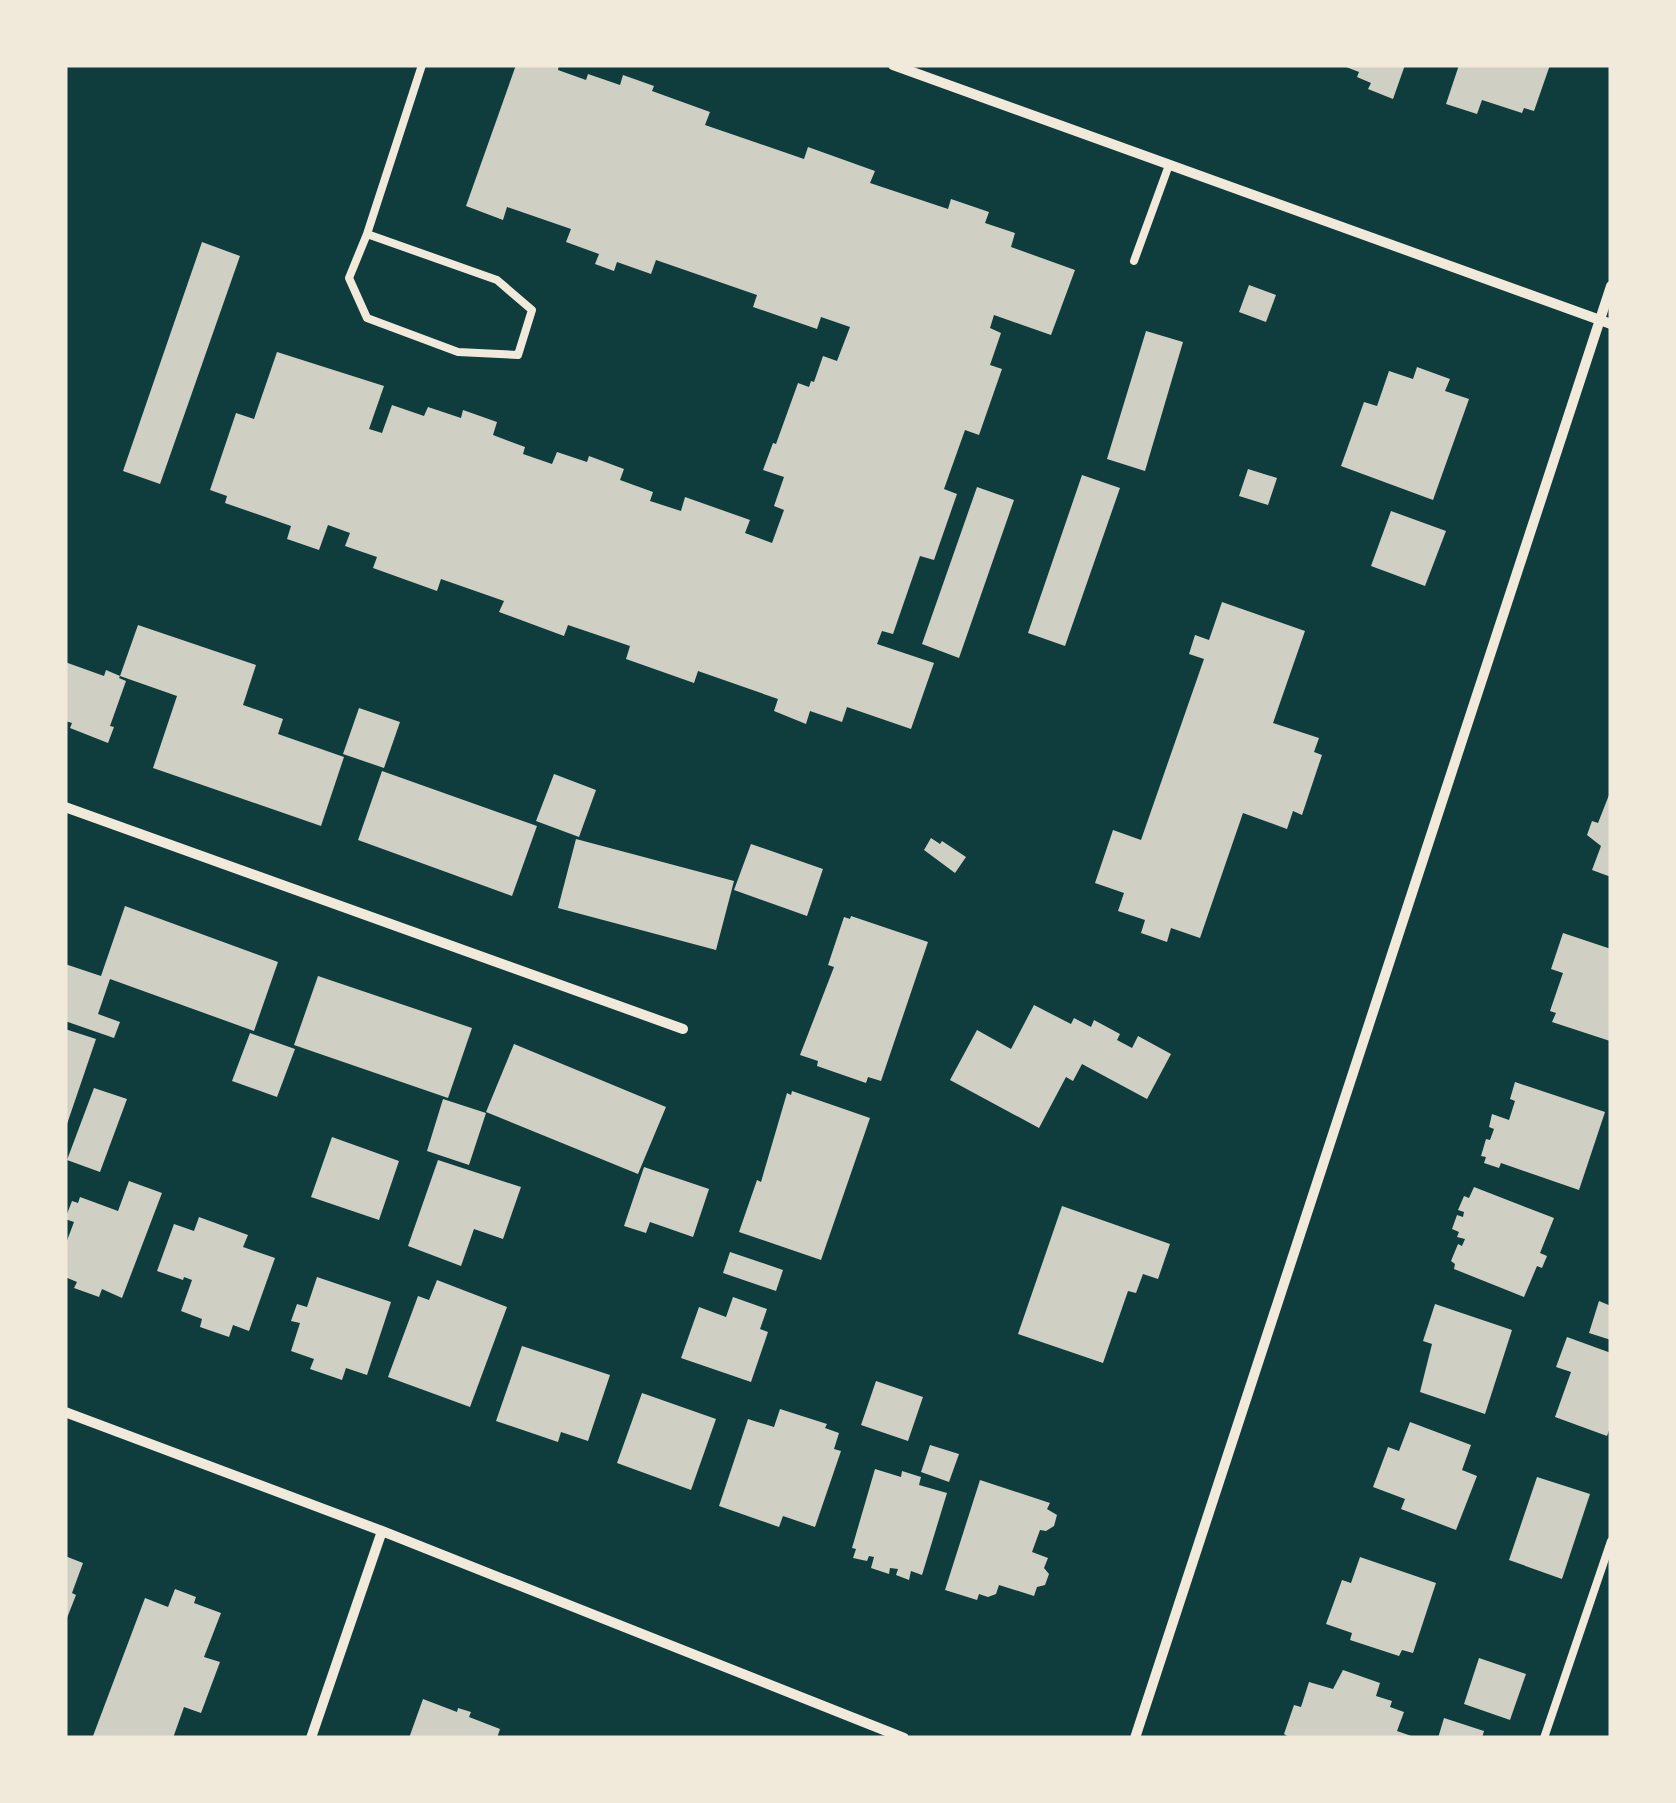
<svg xmlns="http://www.w3.org/2000/svg" width="1676" height="1803" viewBox="0 0 1676 1803" font-family="Barlow,sans-serif">
<style>
.building{fill:#cfcfc3}
.lines{fill:none;stroke-linecap:round;stroke-linejoin:round}
.service{stroke:#f1e9da;stroke-width:8}
.minor{stroke:#f1e9da;stroke-width:10}
</style>
<rect width="100%" height="100%" fill="#0f3d3e"/>
<path class="building" d="M516,65H559L558,70L586,80L588,74L620,85L623,75L654,86L652,91L710,112L705,125L804,159L808,147L875,171L870,183L948,209L951,199L989,212L985,223L1015,233L1011,247L1075,270L1051,335L994,315L990,328L1001,333L990,365L1002,369L979,435L965,430L944,489L957,494L934,560L920,556L893,634L882,631L877,644L934,663L911,729L847,707L842,722L810,711L806,724L774,711L778,699L698,671L694,683L626,659L630,646L568,625L564,636L499,612L504,601L441,579L437,591L373,568L377,557L345,546L350,533L328,525L319,550L287,539L291,526L225,503L227,496L210,490L236,413L254,419L277,352L384,386L369,429L382,433L392,405L424,416L428,407L461,418L463,410L497,422L493,435L525,447L523,454L552,464L557,452L587,462L589,456L624,469L620,480L653,492L650,501L681,511L685,497L750,520L745,533L772,543L784,510L774,506L784,477L763,470L773,443L776,444L798,383L809,387L811,381L814,382L823,356L837,361L850,327L821,317L817,329L753,307L757,295L656,260L651,274L617,262L614,271L595,264L599,254L566,242L571,229L507,207L503,220L466,206Z
M1341,65H1405L1393,99L1368,89L1371,83L1357,77L1359,72Z
M1459,65H1550L1534,111L1524,108L1522,113L1482,100L1477,114L1446,104Z
M202,242L240,256L160,484L123,471Z
M1249,285L1276,295L1266,322L1239,312Z
M1146,331L1183,342L1145,471L1107,459Z
M1417,367L1450,379L1445,391L1469,399L1433,500L1341,466L1364,402L1377,406L1389,371L1413,379Z
M1248,469L1277,478L1268,505L1239,496Z
M1082,475L1120,488L1065,646L1028,633Z
M977,487L1014,500L959,658L922,644Z
M1391,511L1446,531L1425,586L1371,566Z
M1222,602L1305,631L1273,723L1319,738L1314,752L1322,755L1302,815L1293,811L1287,829L1243,813L1200,938L1171,928L1167,942L1141,933L1145,920L1118,911L1124,893L1095,883L1113,830L1141,840L1204,659L1189,654L1195,635L1209,640Z
M138,625L256,665L243,705L283,719L278,734L344,757L321,826L153,768L177,696L120,676L119,678L126,681L110,726L114,727L108,743L70,728L72,723L65,721V662L104,676L106,670L120,676Z
M359,708L400,722L384,768L343,754Z
M382,771L537,826L512,896L358,840Z
M554,774L596,790L579,837L536,821Z
M1611,790V877L1592,870L1601,846L1587,835L1592,821L1598,823Z
M931,838L940,844L942,841L966,857L955,873L924,850Z
M576,839L734,881L716,950L558,908Z
M751,844L823,869L807,916L734,890Z
M125,906L278,962L254,1031L110,979L98,1014L120,1022L114,1038L65,1021V964L101,976Z
M851,916L928,942L881,1081L868,1077L866,1083L817,1066L818,1061L800,1055L834,967L828,965L844,917L850,919Z
M1563,933L1611,949L1610,1041L1552,1022L1556,1013L1550,1011L1563,973L1551,969Z
M318,976L472,1028L448,1098L294,1045Z
M1034,1005L1071,1024L1074,1018L1091,1027L1094,1020L1120,1034L1117,1040L1132,1048L1138,1036L1171,1054L1147,1099L1082,1064L1073,1081L1066,1077L1039,1128L950,1080L977,1030L1011,1049Z
M65,1029L96,1039L66,1127H65Z
M250,1033L295,1049L277,1097L232,1081Z
M514,1044L666,1107L638,1174L486,1112Z
M1515,1082L1605,1112L1579,1190L1501,1163L1499,1168L1484,1163L1486,1157L1481,1156L1486,1139L1490,1140L1494,1129L1489,1127L1492,1114L1509,1120L1515,1101L1510,1099Z
M94,1088L127,1099L100,1172L67,1160Z
M792,1091L870,1118L821,1260L739,1232L757,1180L761,1182L787,1093L791,1095Z
M443,1099L486,1113L469,1165L427,1151Z
M332,1137L399,1161L379,1220L311,1197Z
M438,1160L521,1187L503,1239L474,1229L461,1266L408,1246Z
M644,1167L709,1189L693,1237L650,1222L646,1233L624,1226Z
M129,1181L162,1193L122,1298L102,1289L99,1297L74,1288L77,1282L65,1277V1246L74,1222L65,1219L72,1201L78,1203L80,1197L118,1211Z
M1474,1187L1554,1218L1540,1253L1547,1256L1542,1268L1537,1266L1524,1297L1454,1269L1455,1264L1451,1261L1458,1244L1462,1246L1465,1239L1457,1237L1459,1232L1452,1229L1457,1215L1463,1217L1464,1212L1458,1210L1464,1196L1469,1198Z
M1062,1206L1170,1244L1158,1279L1143,1274L1136,1293L1128,1291L1103,1363L1018,1334Z
M199,1217L248,1235L243,1247L275,1258L249,1331L233,1325L229,1337L200,1327L202,1319L181,1311L192,1280L184,1277L183,1280L157,1271L174,1224L194,1231Z
M730,1252L783,1270L776,1291L723,1273Z
M317,1277L391,1302L367,1375L346,1368L342,1380L310,1369L314,1359L291,1351L300,1323L291,1321L297,1304L307,1307Z
M437,1280L507,1307L470,1407L388,1377L418,1296L429,1300Z
M733,1297L767,1309L760,1329L768,1332L751,1382L681,1358L699,1307L726,1317Z
M1599,1301L1611,1306V1340L1589,1333Z
M1435,1304L1512,1330L1485,1414L1420,1392L1432,1344L1423,1341Z
M1567,1337L1611,1353V1425L1607,1436L1555,1417L1571,1372L1556,1367Z
M522,1346L610,1375L588,1441L561,1432L558,1442L496,1421Z
M876,1381L923,1397L908,1441L861,1425Z
M642,1393L716,1419L691,1490L617,1463Z
M780,1409L827,1424L825,1428L839,1433L834,1449L841,1451L815,1527L783,1516L779,1527L719,1506L748,1419L774,1427Z
M1410,1422L1471,1445L1462,1470L1477,1476L1456,1530L1401,1509L1405,1499L1373,1487L1388,1447L1399,1451Z
M930,1445L959,1454L949,1482L921,1472Z
M875,1469L901,1477L902,1471L921,1477L919,1485L947,1493L922,1575L911,1571L909,1580L896,1575L898,1569L890,1568L889,1574L871,1568L874,1557L869,1556L867,1561L853,1558L856,1549L852,1548Z
M1537,1477L1590,1494L1562,1579L1509,1560Z
M980,1480L1050,1503L1047,1509L1057,1515L1054,1526L1046,1531L1040,1530L1032,1552L1048,1558L1044,1568L1049,1574L1045,1585L1037,1587L1034,1596L999,1585L996,1594L988,1597L979,1594L977,1600L945,1590Z
M65,1556L83,1563L72,1593L76,1595L65,1623Z
M1360,1557L1436,1583L1413,1653L1402,1650L1399,1656L1350,1640L1352,1633L1326,1624L1342,1580L1351,1583Z
M175,1589L196,1597L194,1603L221,1613L204,1657L220,1662L201,1713L184,1707L173,1738L93,1736L145,1598L168,1607Z
M1479,1658L1526,1674L1510,1720L1464,1704Z
M1343,1670L1380,1683L1376,1696L1392,1701L1390,1707L1404,1712L1397,1731L1417,1738H1290L1284,1734L1294,1705L1301,1707L1309,1682L1333,1689Z
M423,1699L457,1712L458,1708L471,1712L469,1717L500,1729L497,1738H409Z
M1444,1718L1484,1731L1482,1738H1438Z"/>
<g class="lines">
<path class="service" d="M367,234L497,280L532,310L518,355L458,352L367,318L349,278L367,234L422,65
M1134,261L1169,165
M1544,1738L1611,1541"/>
<path class="minor" d="M893,65L1611,324
M65,807L683,1029
M65,1412L382,1531L904,1738
M311,1738L382,1531
M1135,1738L1611,286"/>
</g>
<rect width="1676" height="1803" fill="none" stroke="#f1e9da" stroke-width="135"/>
</svg>
